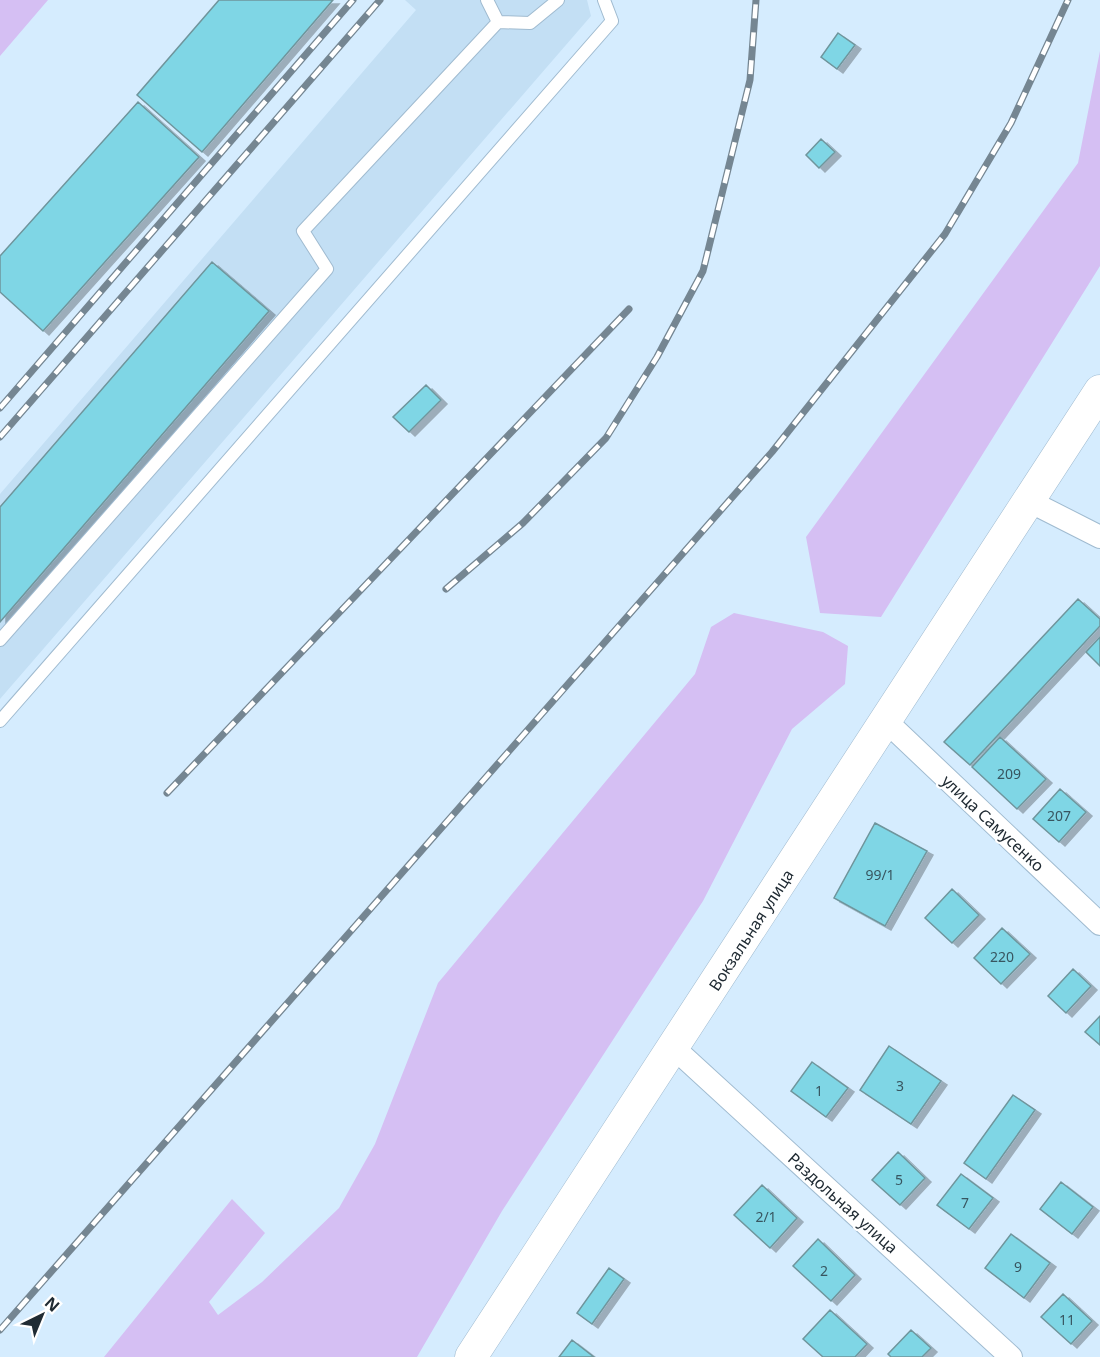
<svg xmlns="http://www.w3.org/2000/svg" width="1100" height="1357" viewBox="0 0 1100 1357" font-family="'Noto Sans',sans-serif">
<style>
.built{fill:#c3dff4}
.green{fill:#d5bff3}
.building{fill:#7fd6e5;stroke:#6f959c;stroke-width:1.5;filter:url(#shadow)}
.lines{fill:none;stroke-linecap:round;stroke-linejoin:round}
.lane-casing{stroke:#a0bbd0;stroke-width:14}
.street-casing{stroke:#a0bbd0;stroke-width:24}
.secondary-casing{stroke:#a0bbd0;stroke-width:33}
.lane{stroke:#fff;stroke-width:12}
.street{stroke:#fff;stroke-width:22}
.secondary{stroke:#fff;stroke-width:32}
.rail-casing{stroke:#758692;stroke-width:7}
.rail{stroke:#fff;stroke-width:4.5;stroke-dasharray:14;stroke-linecap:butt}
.labels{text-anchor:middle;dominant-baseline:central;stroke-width:4.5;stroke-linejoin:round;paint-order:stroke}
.number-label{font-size:14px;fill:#385660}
.street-label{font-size:16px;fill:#202b33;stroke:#fff}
</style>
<defs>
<filter id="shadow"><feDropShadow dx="6" dy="4" stdDeviation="0" flood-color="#0004"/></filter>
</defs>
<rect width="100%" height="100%" fill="#d5ecfe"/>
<path class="built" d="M405,0H587L591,16L0,699V494L416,10Z"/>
<path class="green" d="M0,0H48L0,56Z
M1100,51V266L881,617L820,613L806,537L1078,163Z
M734,613L823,632L848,646L845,684L792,729L703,901L502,1211L417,1357H104L232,1199L265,1233L209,1302L218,1315L262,1282L339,1208L375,1144L438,983L695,674L711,627Z"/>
<path class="building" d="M219,0H333L202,152L137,95Z
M838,33L855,45L837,69L821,57Z
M138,102L199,157L43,331L0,292V256Z
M821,139L835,152L819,168L806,155Z
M212,262L269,311L0,622V507Z
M426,385L441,400L409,432L393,417Z
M1078,599L1100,619V626L970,765L944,742Z
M1100,637V666L1086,652Z
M1000,737L1046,779L1017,809L972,767Z
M1060,789L1086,812L1059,842L1033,819Z
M875,823L927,851L885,926L834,898Z
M952,889L979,915L952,943L925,918Z
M1002,928L1030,954L1001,984L974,958Z
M1073,969L1091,986L1066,1013L1048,996Z
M1100,1016V1045L1085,1032Z
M889,1046L941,1081L911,1124L860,1090Z
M812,1062L848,1088L826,1117L791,1091Z
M1013,1095L1035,1110L986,1179L964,1163Z
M898,1152L925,1178L900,1205L872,1180Z
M961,1174L993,1198L969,1229L937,1205Z
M1061,1182L1093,1207L1072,1234L1040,1209Z
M762,1185L797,1218L770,1248L734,1215Z
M1011,1234L1050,1263L1024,1298L985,1268Z
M818,1239L855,1275L831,1301L793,1266Z
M609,1268L624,1279L592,1324L577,1313Z
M1063,1294L1092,1321L1071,1344L1041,1317Z
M830,1310L867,1344L855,1357H823L803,1339Z
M911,1330L931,1348L922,1357H891L888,1354Z
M572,1340L594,1357H559Z"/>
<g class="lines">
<g class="lane-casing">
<path id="lane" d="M487,0L498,22
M0,640L327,269L303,231L498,22L530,23L558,0
M0,721L612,21L604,0"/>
</g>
<g class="street-casing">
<path id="street" d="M1029,501L1100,537
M887,722L1100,924
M674,1048L1011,1357"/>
</g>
<g class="secondary-casing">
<path id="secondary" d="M471,1357L1100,391"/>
</g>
<use href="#lane" class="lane"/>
<use href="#street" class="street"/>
<use href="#secondary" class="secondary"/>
<g class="rail-casing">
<path id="rail" d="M0,408L353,0
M0,437L380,0
M446,589L523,523L606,438L657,357L703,271L750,80L756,0
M167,793L629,309
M0,1330L772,452L945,234L1011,123L1068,0"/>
</g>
<use href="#rail" class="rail"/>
</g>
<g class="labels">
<g class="number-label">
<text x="1009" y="773">209</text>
<text x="1059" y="815">207</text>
<text x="880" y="874">99/1</text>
<text x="1002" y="956">220</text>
<text x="900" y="1085">3</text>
<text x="819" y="1090">1</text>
<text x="899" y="1179">5</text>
<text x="965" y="1202">7</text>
<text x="766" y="1216">2/1</text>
<text x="1018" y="1266">9</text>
<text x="824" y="1270">2</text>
<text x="1067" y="1319">11</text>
</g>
<g class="street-label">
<text transform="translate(993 823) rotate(43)">улица Самусенко</text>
<text transform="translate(751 930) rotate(-57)">Вокзальная улица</text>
<text transform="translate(843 1203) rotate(42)">Раздольная улица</text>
</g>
</g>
<g transform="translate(42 1315) rotate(43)" stroke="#ffffff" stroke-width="4.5" paint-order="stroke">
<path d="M0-4.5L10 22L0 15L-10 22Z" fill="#202b33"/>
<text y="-9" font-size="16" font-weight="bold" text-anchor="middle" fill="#202b33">N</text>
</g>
</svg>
